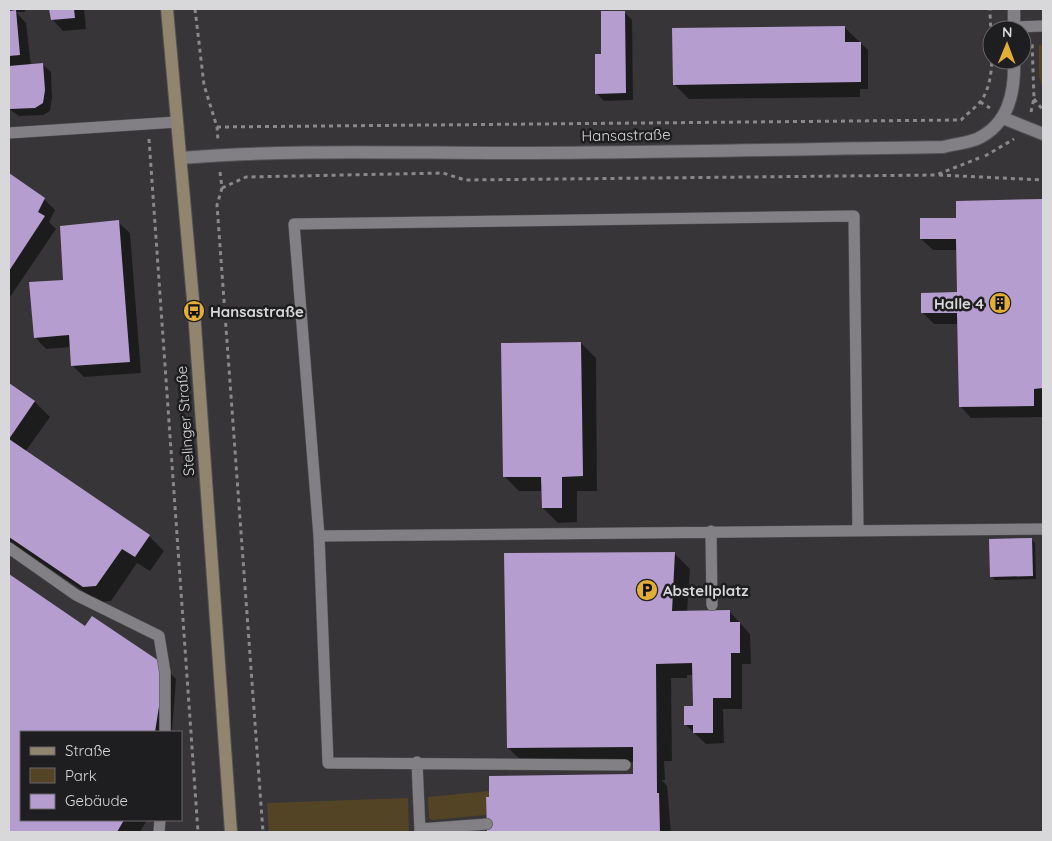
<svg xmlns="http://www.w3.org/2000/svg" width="1052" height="841" viewBox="0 0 1052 841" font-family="Quicksand,sans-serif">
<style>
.green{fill:#534426}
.shadow{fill:#0007}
.building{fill:#b69dd0}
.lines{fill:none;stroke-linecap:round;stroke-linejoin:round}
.lane-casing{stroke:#525154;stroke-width:12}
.street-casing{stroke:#525154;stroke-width:14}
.secondary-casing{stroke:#525154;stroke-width:14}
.path{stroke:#89888a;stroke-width:3;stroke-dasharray:4 4;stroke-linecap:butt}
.lane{stroke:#828084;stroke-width:11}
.street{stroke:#828084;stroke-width:12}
.secondary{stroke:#92856f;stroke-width:12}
.labels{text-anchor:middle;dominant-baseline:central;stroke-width:5;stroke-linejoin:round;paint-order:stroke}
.street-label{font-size:15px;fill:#d8d7d9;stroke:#1e1d1f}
.poi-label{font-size:15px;font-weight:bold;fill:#d8d7d9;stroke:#1e1d1f;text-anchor:start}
</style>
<rect width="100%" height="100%" fill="#373538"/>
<path class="green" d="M1043,44V90L1039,76V46Z
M489,791V797H486V815L432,820L429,818L428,797Z
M408,798L409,830L406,832H269L267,803Z"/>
<path class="shadow" d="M9,9H25V12H16L26,23L31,66L43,65L51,72L52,98L50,111L43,115L19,116L9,109Z
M51,9H84L86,29L63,31L52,19Z
M624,12L632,20L633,100L604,101L596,93L602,56Z
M844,27L868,50V89H860V97L689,99L674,84Z
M9,174L44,199L55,210L49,222L56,229L10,297Z
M1043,201V417L971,418L960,406L959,324H934L923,313L958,293V250H933L921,239L957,219V202Z
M118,222L130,233L141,373L84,377L72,365L71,347L46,349L35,337Z
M581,343L596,358L597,491H577V522L558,523L543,508V491H519L504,476Z
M9,384L35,402L50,417L25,452L149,536L164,551L150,571L137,563L111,601L99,602L9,541Z
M1031,539L1035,543L1036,579L995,580L992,577Z
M675,554L690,569L687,612H730L750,634L751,664H742V709H723L724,743L706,744L686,725L694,707V675H687V678H671L672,761H664L665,780H662L667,786L671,832H488L487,798L636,775L634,762H523L508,748Z
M9,576L85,628L161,664L176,679L172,732H21V820H147L140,832H9Z"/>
<path class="building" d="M49,9H74L75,18L51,20Z
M16,10L20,55L9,56V11Z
M601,11H625L626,93L595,94V54H601Z
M845,26V42H861V82L673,85L672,28Z
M43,63L45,90L43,103L35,108L9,109V66Z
M9,173L45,198L38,212L45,216L9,271Z
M1043,199V388L1034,389V406L959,407L957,313H921V293L957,292L956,239H920V218H956V201Z
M119,220L130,362L71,366L69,335L34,338L29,282L63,280L60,226Z
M581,342L583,476L562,477V508H542L541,477H503L501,343Z
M9,383L35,401L9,439L150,535L135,557L122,549L96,586L83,587L9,537Z
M1032,538L1033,576L990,577L989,539Z
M675,552L672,611L730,610V622H740V653H731V698H713V733H693V725H684V706H693L692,663L656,664L657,793H659L660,832H487L486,797H489V776L633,774V747L507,748L504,553Z
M9,574L85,626L92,616L162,663L160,700L155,732H21V820H124L117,832H9Z"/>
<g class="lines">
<g class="lane-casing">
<path id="lane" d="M1014,27L1043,26
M9,133L177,122
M711,531L712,605
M319,536L1043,529
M9,548L76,595L159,636L165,672V732
M417,762L420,832
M625,765L328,763L319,536L294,224L854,216L858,531
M420,829L487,824
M159,832L160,820"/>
</g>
<g class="street-casing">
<path id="street" d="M1014,9V30
M1003,118L1043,134
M181,158C290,149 401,153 510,153C655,153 799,149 943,147C954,144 967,143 977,139C1009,124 1015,92 1014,60"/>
</g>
<g class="secondary-casing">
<path id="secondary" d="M167,9L194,311L231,832"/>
</g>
<path class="path" d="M195,9L204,85L217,127L218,141
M1034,99L1043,110
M980,102L990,108
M1031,112L1034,98L1032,41
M217,127L961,120C967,114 975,108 981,101C998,77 990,36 990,9
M149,139L198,832
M985,156L1014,139
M220,172L222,188L217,205L263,832
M939,175L1043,180
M222,188L246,177L443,173L465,180L936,175L979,158"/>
<use href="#lane" class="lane"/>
<use href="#street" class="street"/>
<use href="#secondary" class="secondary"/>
</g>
<defs>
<g id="building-disc" transform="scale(1.125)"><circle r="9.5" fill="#e3ae35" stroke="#1e1d1f"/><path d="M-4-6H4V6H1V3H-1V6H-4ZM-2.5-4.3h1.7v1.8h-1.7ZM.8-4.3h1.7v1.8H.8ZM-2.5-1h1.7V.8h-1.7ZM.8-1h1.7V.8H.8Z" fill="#111"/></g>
<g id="bus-disc" transform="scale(1.125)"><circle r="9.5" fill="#e3ae35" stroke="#1e1d1f"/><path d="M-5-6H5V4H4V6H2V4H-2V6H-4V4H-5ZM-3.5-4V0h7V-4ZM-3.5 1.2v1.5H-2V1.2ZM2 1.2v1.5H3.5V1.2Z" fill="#111"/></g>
<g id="parking-disc" transform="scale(1.125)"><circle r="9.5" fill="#e3ae35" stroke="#1e1d1f"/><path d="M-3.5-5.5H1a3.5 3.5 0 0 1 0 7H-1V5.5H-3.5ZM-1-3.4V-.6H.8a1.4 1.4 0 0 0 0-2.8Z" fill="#111"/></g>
</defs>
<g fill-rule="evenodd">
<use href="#building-disc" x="1000" y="303"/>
<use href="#bus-disc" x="194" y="311"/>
<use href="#parking-disc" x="647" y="590"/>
</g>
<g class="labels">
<g class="street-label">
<text transform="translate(626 135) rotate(-1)">Hansastraße</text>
<text transform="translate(185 421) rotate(-94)">Stelinger Straße</text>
</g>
<g class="poi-label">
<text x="984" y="303" text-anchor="end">Halle 4</text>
<text x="210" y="311">Hansastraße</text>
<text x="663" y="590">Abstellplatz</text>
</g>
</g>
<rect width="1052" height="841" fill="none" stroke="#d8d7d9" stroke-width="20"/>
<rect x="20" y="731" width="162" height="90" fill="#1e1d1f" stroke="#686769"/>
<rect x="30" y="747" width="25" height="8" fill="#92856f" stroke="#686769"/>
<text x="65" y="756" font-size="15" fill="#d8d7d9">Straße</text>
<rect x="30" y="768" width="25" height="15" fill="#534426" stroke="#686769"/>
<text x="65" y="781" font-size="15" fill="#d8d7d9">Park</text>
<rect x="30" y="794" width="25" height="15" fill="#b69dd0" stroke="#686769"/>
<text x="65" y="806" font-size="15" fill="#d8d7d9">Gebäude</text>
<g transform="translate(1007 45) rotate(1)"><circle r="24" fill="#1e1d1f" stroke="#686769"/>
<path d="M0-4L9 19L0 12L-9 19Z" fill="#e3ae35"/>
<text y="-8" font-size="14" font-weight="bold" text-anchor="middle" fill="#d8d7d9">N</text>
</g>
</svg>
